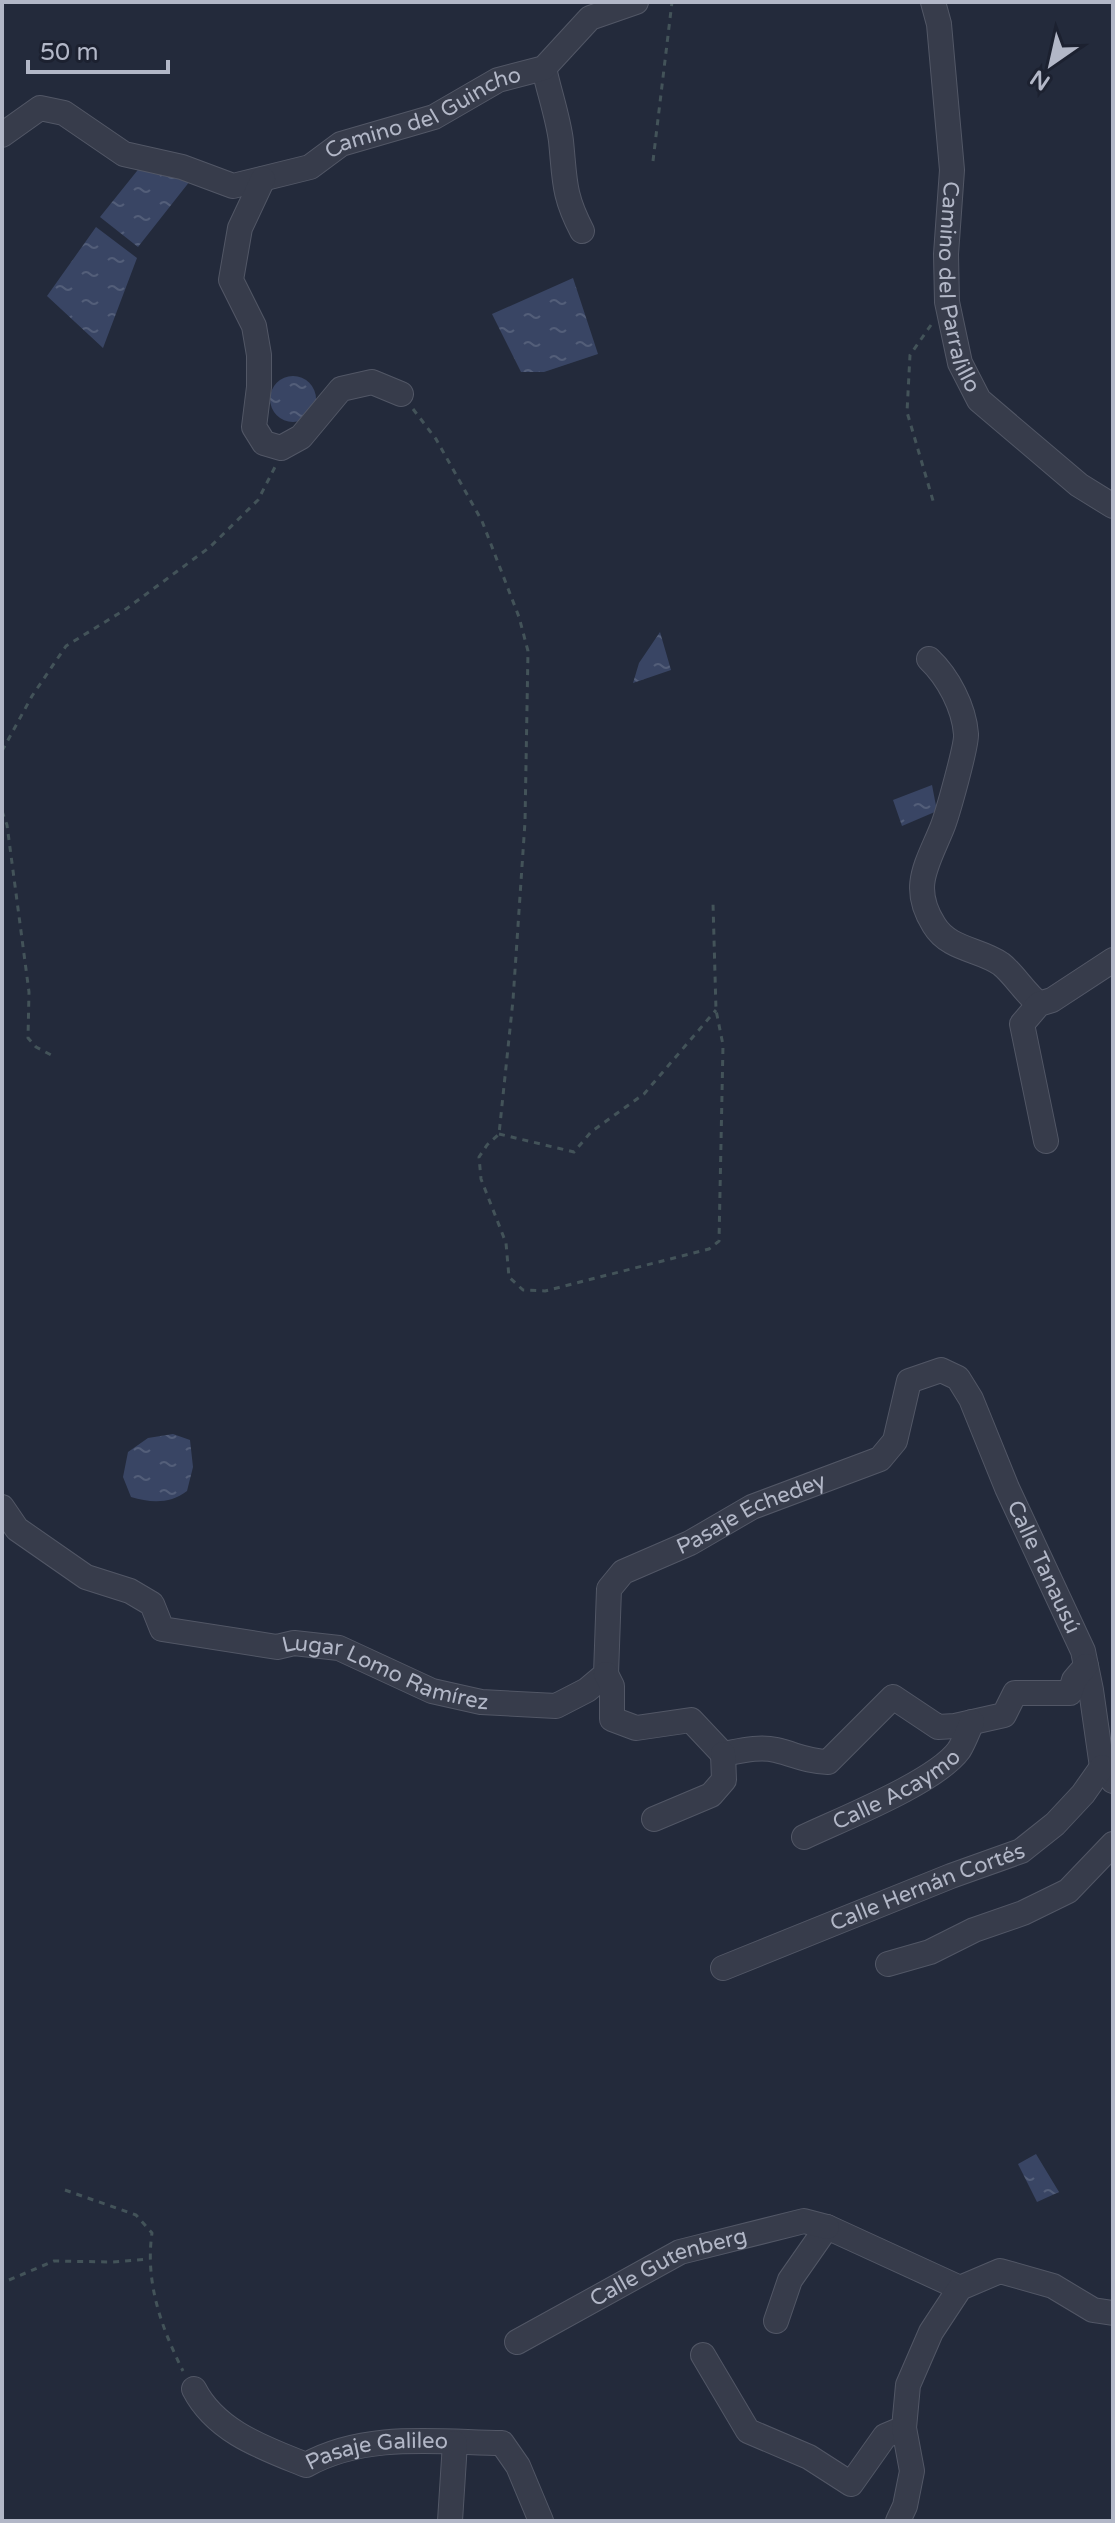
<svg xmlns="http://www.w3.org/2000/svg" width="1115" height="2523" viewBox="0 0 1115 2523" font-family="'Varela Round',sans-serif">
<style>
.water{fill:url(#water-ripples)}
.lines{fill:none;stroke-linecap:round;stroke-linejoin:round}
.minor-casing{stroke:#525766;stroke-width:26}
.path{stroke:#435359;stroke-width:3;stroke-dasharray:6 6;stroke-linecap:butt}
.minor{stroke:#373c4b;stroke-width:24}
.labels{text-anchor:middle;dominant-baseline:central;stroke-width:7;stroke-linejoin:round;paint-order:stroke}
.street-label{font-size:22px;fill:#b2b7c7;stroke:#1c2130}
</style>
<defs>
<pattern id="water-ripples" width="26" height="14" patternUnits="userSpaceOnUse" patternTransform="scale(2)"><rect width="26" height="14" fill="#394564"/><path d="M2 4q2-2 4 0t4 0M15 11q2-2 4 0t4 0" fill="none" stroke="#535e79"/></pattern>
</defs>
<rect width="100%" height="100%" fill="#232a3b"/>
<path class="water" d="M141,166L190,181L138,247L100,217Z
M96,227L137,258L103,348L47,296Z
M573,278L598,354L544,372H521L492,314Z
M270 399a23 23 0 1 1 46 0a23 23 0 1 1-46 0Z
M660,632L671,670L633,683L639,663Z
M932,785L937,811L902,826L893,800Z
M173,1434L190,1440L193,1467L187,1491C170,1504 151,1503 131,1497L123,1477L128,1452L148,1438Z
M1036,2154L1059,2192L1037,2202L1018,2164Z"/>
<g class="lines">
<g class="minor-casing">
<g id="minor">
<path id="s1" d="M933,2L939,24L952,170L946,254L947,302L960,363L979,400L1079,485L1113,506"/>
<path d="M544,68C549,92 558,117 561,141C565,180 563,195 582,231"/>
<path id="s2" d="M2,135L40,108L64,113L124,154L182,167L233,186L310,167L341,144L434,117L498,80L544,68L590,18L636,2"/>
<path d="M263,179L240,228L231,280L254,326L259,355V387L254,427L264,443L281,448L301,437L341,389L372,382L401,394"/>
<path d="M929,659C948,677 964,707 966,734C967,745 947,816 942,828C927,865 910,887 934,925C949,950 980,949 1001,964C1013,973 1025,993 1039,1004"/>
<path d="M1046,1141L1022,1024L1039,1004L1052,1000L1113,960"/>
<path id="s3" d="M2,1507L17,1529L86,1577L130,1591L152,1604L162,1629L277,1647L294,1643L339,1648L432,1691L481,1702L556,1706L587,1690L606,1674L609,1589L623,1572L690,1543L752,1507L880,1459L895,1441L909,1381L941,1370L958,1378L971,1399L1007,1488L1083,1651L1091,1690L1102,1767L1113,1781"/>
<path d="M606,1674L612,1686V1719L636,1728L691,1720L723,1754C740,1751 759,1746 776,1750C797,1755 805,1761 828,1762L893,1697L938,1727L955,1726L1004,1715L1015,1693H1070L1074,1680L1086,1666"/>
<path d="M654,1819L711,1795L724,1780L723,1754"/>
<path id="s4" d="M804,1837C842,1819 936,1782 959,1750C964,1742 968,1731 972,1722"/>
<path d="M888,1964L930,1952L974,1930L1023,1913L1068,1891L1113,1844"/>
<path id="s5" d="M723,1968L951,1876L1021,1851L1055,1824L1083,1794L1102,1767"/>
<path d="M776,2321L790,2280L827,2227L960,2288"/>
<path id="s6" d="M517,2342L680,2252L804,2221L827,2227"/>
<path d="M703,2355L748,2431L809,2457L851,2484L885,2436L904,2428"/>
<path id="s7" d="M194,2389C216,2432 264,2448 306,2465C366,2432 436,2442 502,2443L518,2466L541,2521"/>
<path d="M450,2521L455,2443"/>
<path d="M898,2521L905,2506L912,2471L904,2428L908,2385L931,2332L960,2288L1000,2271L1053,2286L1093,2310L1113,2313"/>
</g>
</g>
<path class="path" d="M653,161L672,2
M931,325L910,355L907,412L934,504
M413,409L436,439L482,521L519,617L528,651L525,822L513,1000L499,1134L487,1145L479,1157L481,1179L506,1243L509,1277L523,1290L545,1291L709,1249L719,1241L723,1045L716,1010L713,903
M2,751L32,696L66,646L126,609L210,547L258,500L275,467
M2,811L7,825L29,992L28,1038L36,1047L53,1056
M499,1134L574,1152L591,1132L644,1094L716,1010
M65,2190L136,2215L152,2233C145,2282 161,2327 183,2371
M9,2280L54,2261L112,2262L148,2259"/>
<use href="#minor" class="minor"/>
</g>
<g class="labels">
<g class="street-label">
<text stroke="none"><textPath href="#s2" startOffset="464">Camino del Guincho</textPath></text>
<text stroke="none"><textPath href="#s1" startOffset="288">Camino del Parralillo</textPath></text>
<text stroke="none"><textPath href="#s3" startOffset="924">Pasaje Echedey</textPath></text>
<text stroke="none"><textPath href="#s3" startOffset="1410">Calle Tanausú</textPath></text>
<text stroke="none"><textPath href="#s3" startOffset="440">Lugar Lomo Ramírez</textPath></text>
<text stroke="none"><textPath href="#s4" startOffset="104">Calle Acaymo</textPath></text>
<text stroke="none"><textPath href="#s5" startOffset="220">Calle Hernán Cortés</textPath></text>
<text stroke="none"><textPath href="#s6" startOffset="170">Calle Gutenberg</textPath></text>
<text stroke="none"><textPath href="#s7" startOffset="212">Pasaje Galileo</textPath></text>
</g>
</g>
<rect width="1115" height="2523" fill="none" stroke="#b2b7c7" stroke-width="8"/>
<g transform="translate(1051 64) rotate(214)" stroke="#1c2130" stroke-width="6" paint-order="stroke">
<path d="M0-6L14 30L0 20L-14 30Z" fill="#b2b7c7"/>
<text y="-12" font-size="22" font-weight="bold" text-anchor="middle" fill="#b2b7c7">N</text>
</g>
<path d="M28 60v12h140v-12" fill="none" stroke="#b2b7c7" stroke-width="4"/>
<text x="40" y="60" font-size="24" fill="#b2b7c7" stroke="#1c2130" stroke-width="6" paint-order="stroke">50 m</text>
</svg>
